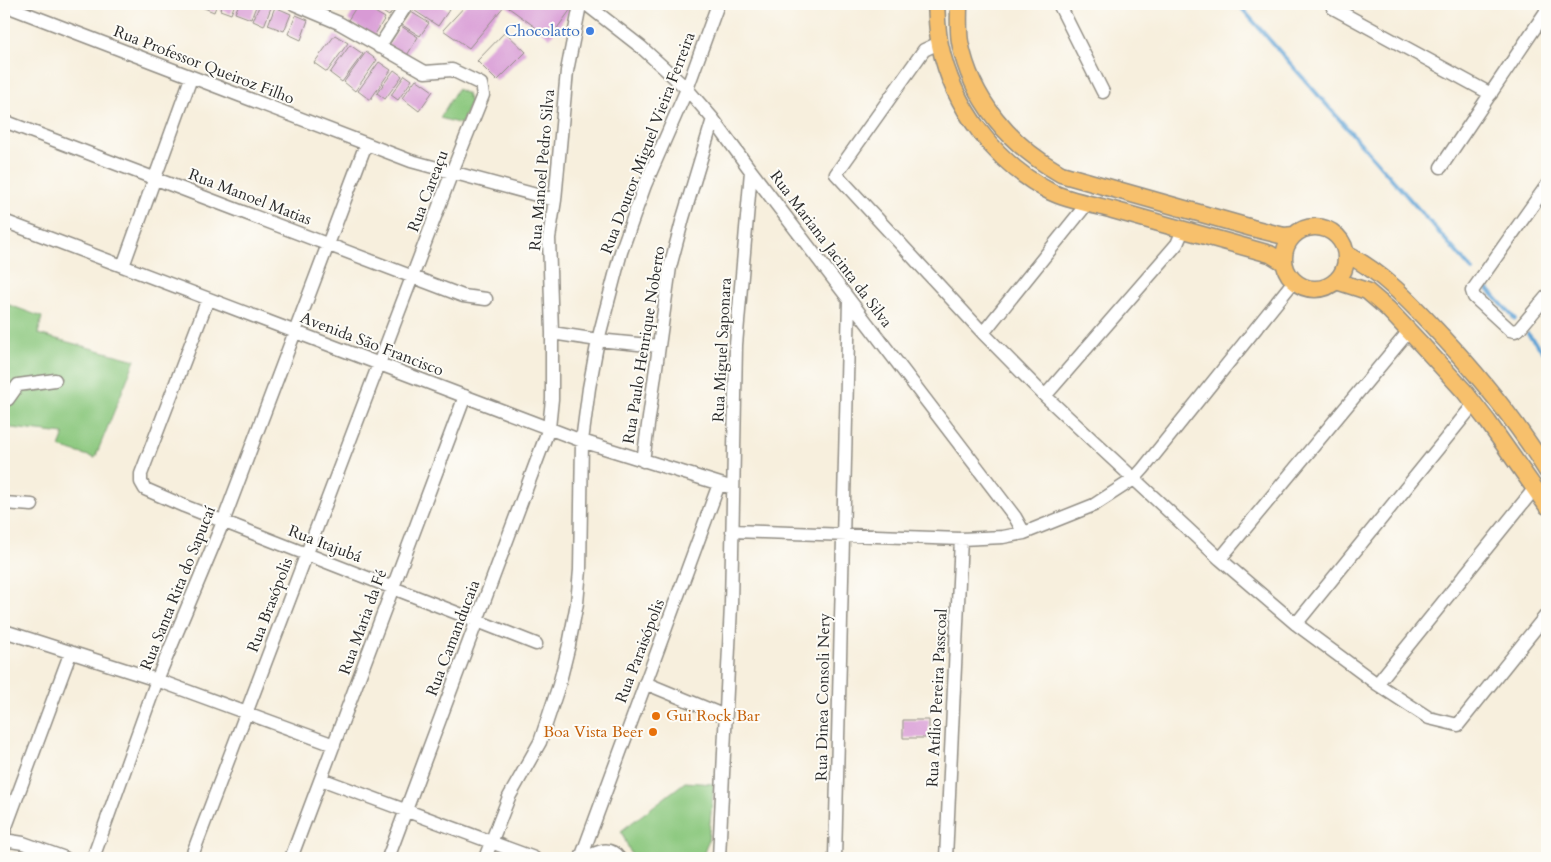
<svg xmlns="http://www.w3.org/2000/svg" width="1551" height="862" viewBox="0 0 1551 862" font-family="Cardo,serif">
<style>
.green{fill:#8ac77d;stroke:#5a7954}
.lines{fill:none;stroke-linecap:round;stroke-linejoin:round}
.stream{stroke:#62a4d6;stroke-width:4}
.building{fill:#d89ad5}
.minor-casing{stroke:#918d84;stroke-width:15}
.major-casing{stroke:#918d84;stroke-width:19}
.minor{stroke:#fff;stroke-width:12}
.major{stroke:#f7c06c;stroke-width:16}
.shop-dot{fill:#3f7fe0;stroke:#fdfcf7;stroke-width:2}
.food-dot{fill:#e8710a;stroke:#fdfcf7;stroke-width:2}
.labels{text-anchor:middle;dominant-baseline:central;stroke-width:4;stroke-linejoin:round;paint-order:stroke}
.shop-label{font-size:16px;fill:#366cbe;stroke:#fdfcf7;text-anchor:end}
.street-label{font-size:16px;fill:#2b2b2b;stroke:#fdfcf7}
.food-label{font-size:16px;fill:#c56008;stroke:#fdfcf7;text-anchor:start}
</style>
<rect width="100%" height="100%" fill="#fdfcf7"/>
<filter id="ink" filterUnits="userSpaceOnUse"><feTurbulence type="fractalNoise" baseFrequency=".02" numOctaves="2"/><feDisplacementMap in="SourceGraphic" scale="10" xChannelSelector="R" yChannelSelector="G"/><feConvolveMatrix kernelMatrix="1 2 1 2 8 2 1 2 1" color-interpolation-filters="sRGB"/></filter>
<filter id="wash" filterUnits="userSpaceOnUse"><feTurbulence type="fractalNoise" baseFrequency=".0096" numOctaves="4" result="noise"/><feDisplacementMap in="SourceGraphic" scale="20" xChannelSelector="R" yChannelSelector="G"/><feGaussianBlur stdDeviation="1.12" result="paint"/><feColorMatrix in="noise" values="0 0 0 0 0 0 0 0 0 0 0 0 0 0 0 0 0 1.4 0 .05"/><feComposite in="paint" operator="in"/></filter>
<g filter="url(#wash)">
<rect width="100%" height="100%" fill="#f7efdd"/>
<path class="green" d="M457,89L467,94L470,103L461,124L440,118Z
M4,303L42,317L38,334L135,360L95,458L59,447L64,434L4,427Z
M685,782L714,784L708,842L702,858H633L621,831Z"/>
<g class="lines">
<path class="stream" d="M1238,4L1473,271
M1486,287L1515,319
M1528,334L1547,356"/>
</g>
<g id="blocks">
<path class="building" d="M194,4H217L214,12Z
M222,4H235L231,14L220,10Z
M239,4H257L251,19L235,13Z
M260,4L272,5L264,26L253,21Z
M358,4H361L385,18L374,36L348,20Z
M370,4H396L389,16Z
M415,4H439L449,10L438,26L412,9Z
M467,4H565L571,9L550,38L505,5L469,48L443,30Z
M275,7L291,14L284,31L268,25Z
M411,12L429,23L420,36L402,25Z
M296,15L308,20L301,40L288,34Z
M401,26L418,37L406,57L389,45Z
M505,32L526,52L497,81L477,61Z
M335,35L348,43L327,72L314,63Z
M350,45L363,54L342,82L330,73Z
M366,52L377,60L355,91L344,82Z
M379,62L391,70L370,100L358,91Z
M394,70L402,76L385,99L377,93Z
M405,75L412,80L398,100L391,95Z
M416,79L433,91L419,111L402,98Z
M903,720H929V738H903Z"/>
</g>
</g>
<g filter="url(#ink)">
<use href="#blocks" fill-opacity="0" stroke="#918d84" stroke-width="1"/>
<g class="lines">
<g class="minor-casing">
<path id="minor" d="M586,4L641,47L687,89L713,119L751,171L1015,517L1024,533
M1059,4L1103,92
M4,5L411,161L555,200
M1333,8L1491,94
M939,43L924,50L836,174L983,333L1045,396L1220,559L1296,624L1377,684L1429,718L1458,725L1547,614
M379,47L407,4
M4,121L463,296L486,299
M1441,167L1547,10
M1547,185L1472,291L1474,297L1510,330L1515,331L1519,329L1547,296
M4,221L582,441L733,488
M123,266L191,78
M208,299L141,474V482L145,489L184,506L536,644
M552,333L598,340L658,346
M983,333L1082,210L1085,202
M1045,396L1177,244L1183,230
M4,398L8,399L18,385L55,380
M643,461L670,267L683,218L713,119
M4,503L32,505
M732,531L961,539L1003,537L1024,533L1094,505L1134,479L1143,469L1294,281
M1220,559L1409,331
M1296,624L1474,404
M4,631L157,680L334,745
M645,683L725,716
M1377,684L1535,488
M321,779L534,858
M4,832L70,654
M4,840L23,843L65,858
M93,858L157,680L223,522L366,144
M191,858L452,172L483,95L481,84L452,70L425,72L339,23L294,4
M291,858L465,396
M388,858L549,428L552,399V333L549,238L555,200L567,71L580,5
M485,858L509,797L540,742L559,685L569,645L577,603L580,570L582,441L589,388L598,340L621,252L645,185L687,89L718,4
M581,858L719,484
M584,858C598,853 608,844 619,858
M719,858L731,605L736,345L751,171
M835,858L849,300
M946,858L961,539"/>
</g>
<g class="major-casing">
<path id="major" d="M936,4C937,17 937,32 940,45C953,107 995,163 1051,192C1067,200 1095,205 1113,210C1165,225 1218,239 1270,254L1283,262
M959,4C959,16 958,30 960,42C971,100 1011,146 1061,174L1252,228L1284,236L1294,235
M1284 258a31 31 0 1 1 62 0a31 31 0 1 1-62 0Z
M1346,254C1383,272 1413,305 1441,335C1480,377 1517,422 1547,471
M1336,281L1367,291L1388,309L1422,345L1464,391L1488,422L1547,506"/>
</g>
<use href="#minor" class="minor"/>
<use href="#major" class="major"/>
</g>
</g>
<circle class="shop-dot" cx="590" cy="31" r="5"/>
<g class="food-dot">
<circle cx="656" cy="716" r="5"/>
<circle cx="653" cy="732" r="5"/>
</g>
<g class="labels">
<g class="shop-label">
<text x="580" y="31">Chocolatto</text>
</g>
<g class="street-label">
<text transform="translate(204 65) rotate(21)">Rua Professor Queiroz Filho</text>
<text transform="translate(648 143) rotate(-69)">Rua Doutor Miguel Vieira Ferreira</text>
<text transform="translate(542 170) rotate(-85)">Rua Manoel Pedro Silva</text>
<text transform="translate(428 191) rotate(-69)">Rua Careaçu</text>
<text transform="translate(250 197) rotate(21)">Rua Manoel Matias</text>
<text transform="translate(831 249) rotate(53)">Rua Mariana Jacinta da Silva</text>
<text transform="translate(372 344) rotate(21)">Avenida São Francisco</text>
<text transform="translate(644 345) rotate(-81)">Rua Paulo Henrique Noberto</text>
<text transform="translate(722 350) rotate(-87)">Rua Miguel Saponara</text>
<text transform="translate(325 544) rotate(21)">Rua Itajubá</text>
<text transform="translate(178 588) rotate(-68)">Rua Santa Rita do Sapucaí</text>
<text transform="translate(270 605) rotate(-69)">Rua Brasópolis</text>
<text transform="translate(363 622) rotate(-70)">Rua Maria da Fé</text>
<text transform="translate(453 638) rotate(-69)">Rua Camanducaia</text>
<text transform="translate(640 651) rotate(-69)">Rua Paraisópolis</text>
<text transform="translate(823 697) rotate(-89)">Rua Dinea Consoli Nery</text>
<text transform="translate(937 698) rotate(-87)">Rua Atílio Pereira Passcoal</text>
</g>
<g class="food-label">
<text x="666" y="716">Gui Rock Bar</text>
<text x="643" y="732" text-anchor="end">Boa Vista Beer</text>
</g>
</g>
<rect width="1551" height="862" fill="none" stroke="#fdfcf7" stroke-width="20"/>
</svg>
